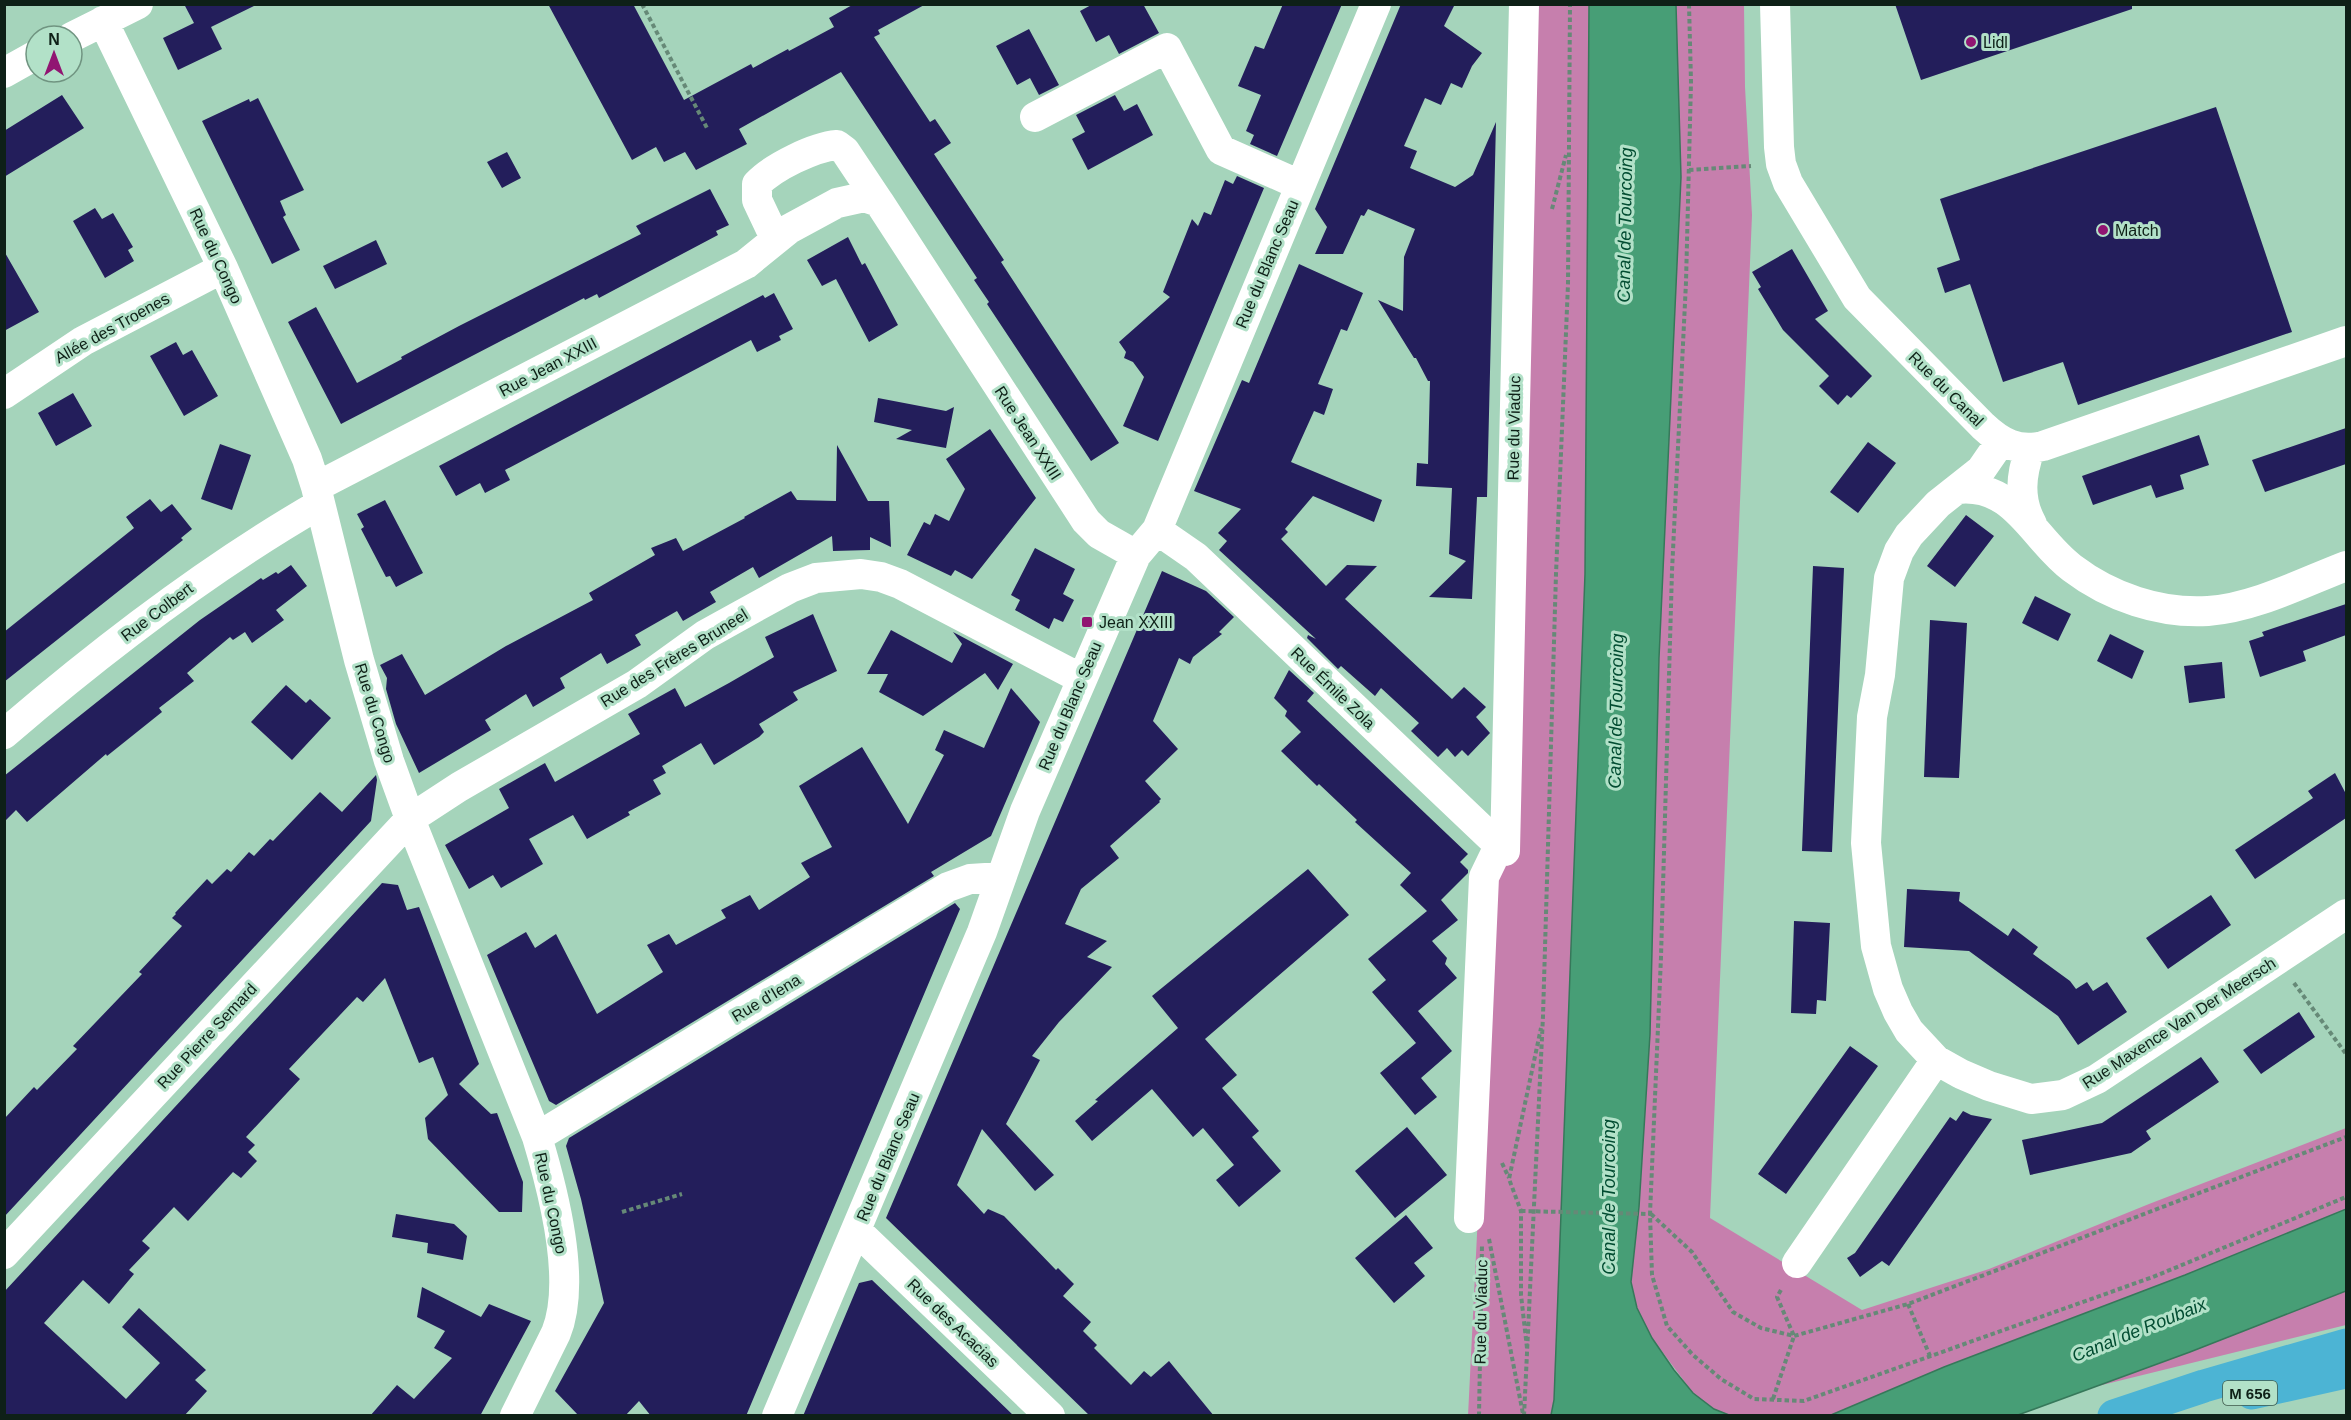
<svg xmlns="http://www.w3.org/2000/svg" width="2351" height="1420" viewBox="0 0 2351 1420" font-family="Arial,sans-serif">
<style>
.forest{fill:#c67fad}
.water{fill:#479e76;stroke:#36785a;stroke-width:1.5}
.building{fill:#231e5b}
.lines{fill:none;stroke-linecap:round;stroke-linejoin:round}
.path{stroke:#668977;stroke-width:4;stroke-dasharray:4.5 3;stroke-linecap:butt}
.minor{stroke:#fff;stroke-width:30}
.highway{stroke:#4cb4d4;stroke-width:33}
.poi-dot{fill:#911572;stroke:#b2e1c8;stroke-width:2}
.labels{text-anchor:middle;dominant-baseline:central;stroke-width:6;stroke-linejoin:round;paint-order:stroke}
.shield{fill:#b2e1c8;stroke:#3f5a4c;stroke-width:1.5}
.shield-label{font-size:15px;font-weight:bold;fill:#0e2017}
.poi-label{font-size:16px;fill:#0e2017;stroke:#b2e1c8;text-anchor:start}
.street-label{font-size:16px;fill:#0e2017;stroke:#b2e1c8}
.water-label{font-size:18px;font-style:italic;fill:#024c31;stroke:#b2e1c8}
</style>
<rect width="100%" height="100%" fill="#a5d4bb"/>
<path class="forest" d="M1530,5H1589L1585,574L1554,1400L1551,1415L1468,1416L1495,872Z
M1676,5H1744L1745,87L1752,215L1710,1218L1862,1310L1989,1269L2149,1204L2346,1128V1209L2185,1275L1944,1367L1831,1415H1729L1714,1409L1693,1393L1652,1338L1637,1308L1631,1282L1639,1207L1650,1034L1659,658L1681,177Z
M2346,1291V1325L2098,1386Z"/>
<path class="water" d="M1589,5H1676L1681,177L1659,658L1650,1034L1639,1207L1631,1282L1637,1308L1652,1338L1674,1370L1693,1393L1714,1409L1729,1415H1551L1554,1400L1585,574Z
M2346,1209V1291L2190,1352L2018,1415H1831L1944,1367L2185,1275Z"/>
<path class="building" d="M184,4H258L211,27L222,49L178,70L163,38L194,23Z
M548,4H633L684,100L751,64L753,68L788,49L789,51L834,27L829,18L854,4H926L878,30L880,34L874,37L930,122L935,119L951,143L934,154L1004,260L1001,262L1119,443L1091,461L987,304L989,302L974,280L977,278L841,72L739,129L747,144L696,170L685,152L664,162L656,147L632,160Z
M1093,4H1143L1159,33L1119,54L1109,35L1096,42L1080,11Z
M1283,4H1342L1277,156L1250,144L1254,135L1246,131L1261,95L1238,86L1255,46L1264,49Z
M1401,4H1455L1444,26L1482,53L1472,66L1462,88L1451,83L1441,105L1425,98L1404,146L1417,151L1410,168L1455,187L1473,175L1496,122L1487,497H1477L1472,599L1429,597L1466,561L1449,554L1452,488L1416,486L1417,463L1428,464L1430,381H1428L1416,358H1414L1378,300L1403,311L1404,257L1415,229L1368,209L1364,216L1361,215L1343,254H1315L1327,227L1315,209Z
M1895,4H2132V9L1921,80Z
M1029,29L1059,85L1039,95L1030,78L1017,85L996,46Z
M62,95L84,128L4,177V131Z
M1115,95L1124,111L1137,104L1153,135L1088,170L1072,139L1085,132L1076,115Z
M258,98L304,190L280,201L286,215L283,217L300,250L272,264L202,121L249,99L250,102Z
M2216,107L2292,332L2078,405L2063,362L2003,382L1970,284L1945,293L1937,268L1960,260L1940,199Z
M507,152L521,178L502,188L487,162Z
M1237,176L1264,188L1158,441L1123,426L1144,377L1133,362L1124,358L1126,352L1119,342L1170,297L1163,292L1192,219L1198,226L1204,212L1211,215L1225,180L1233,184Z
M710,189L729,225L716,231L718,235L599,298L597,294L585,300L584,298L341,424L288,322L316,307L357,383L402,359L401,357L459,326L641,234L636,226Z
M95,208L102,219L113,213L133,247L128,250L134,261L105,278L73,221Z
M848,237L862,265L865,263L898,325L869,342L836,279L822,286L807,260Z
M376,240L387,264L335,289L323,266Z
M1792,249L1828,311L1815,319L1872,376L1851,398L1847,395L1838,405L1819,386L1829,376L1783,330L1758,289L1761,287L1752,272Z
M4,251L39,312L4,331Z
M1299,264L1363,293L1347,331L1341,329L1318,384L1333,389L1324,415L1314,411L1291,462L1382,500L1374,522L1313,496L1285,529L1288,532L1281,539L1326,586L1347,565L1377,566L1345,599L1452,699L1464,687L1486,707L1476,717L1490,733L1468,756L1462,750L1455,757L1447,748L1438,757L1411,731L1419,723L1381,688L1375,696L1341,666L1338,669L1307,638L1308,635L1316,639L1219,550L1227,541L1218,533L1241,509L1194,491L1242,380L1249,383Z
M774,293L793,329L779,336L781,340L757,352L751,340L505,470L510,480L485,493L480,483L456,496L439,466L763,295L765,298Z
M176,342L183,355L192,350L218,396L184,416L150,356Z
M73,393L92,426L56,446L38,413Z
M878,398L946,411L954,407L946,448L896,439L912,430L874,422Z
M2346,428V464L2265,492L2252,460Z
M990,429L1036,498L972,579L955,570L951,576L907,555L924,522L930,525L935,514L949,521L965,489L946,459Z
M2199,435L2209,465L2180,475L2184,489L2156,498L2151,485L2093,505L2082,476Z
M1868,442L1896,463L1858,513L1830,492Z
M220,444L251,455L232,510L201,499Z
M837,445L868,501H889L891,547L870,537V550L833,551L832,536L759,578L753,567L710,592L716,602L683,621L677,611L635,635L641,645L607,664L601,653L560,678L565,688L533,707L526,694L485,720L491,730L419,773L396,724L386,689L387,678L380,665L402,654L425,695L506,646L593,600L589,593L655,555L651,548L676,538L683,551L745,518L744,517L791,491L797,500L836,501Z
M150,499L161,512L172,504L192,529L181,538L183,540L4,682V632L134,528L126,517Z
M385,500L423,573L396,587L390,576L386,577L361,529L364,527L357,514Z
M1966,515L1994,536L1955,587L1927,566Z
M1035,548L1075,569L1063,594L1074,600L1063,622L1054,618L1049,629L1015,610L1020,600L1011,595Z
M291,565L307,586L276,610L284,620L252,643L245,632L233,640L230,637L187,673L194,681L159,708L162,712L107,756L106,754L27,822L16,810L4,822V776L200,620L261,578L263,580L276,572L278,574Z
M1813,566L1844,568L1832,852L1802,851Z
M1162,571L1206,591L1234,617L1219,632L1222,634L1193,657L1190,664L1179,658L1153,721L1178,749L1145,781L1161,799L1159,801L1160,802L1110,846L1119,858L1081,889L1065,924L1107,941L1087,957L1112,967L1059,1022L1032,1056L1040,1060L1006,1124L1054,1175L1035,1191L982,1129L957,1185L984,1214L988,1209L1004,1216L1056,1270L1058,1268L1074,1284L1063,1296L1091,1322L1083,1331L1097,1345L1094,1348L1131,1385L1144,1371L1151,1377L1169,1361L1214,1416H1090L886,1218Z
M2035,596L2071,614L2058,641L2022,623Z
M2346,604V635L2303,651L2306,661L2260,677L2249,641L2264,636L2262,632Z
M813,614L837,671L793,692L798,700L759,724L764,732L759,737L714,765L701,743L662,766L666,773L653,780L661,794L628,812L630,815L587,839L573,815L529,839L543,864L501,888L493,875L469,889L445,845L509,808L499,789L545,763L555,782L640,734L628,714L675,688L685,707L729,683L774,657L765,637Z
M1930,620L1967,623L1959,778L1924,777Z
M891,630L952,663L962,644L953,632L1013,664L998,690L985,673L923,716L879,692L888,674H867Z
M2110,634L2144,651L2132,679L2097,661Z
M2222,662L2225,698L2189,703L2184,666Z
M1289,670L1314,693L1307,701L1468,854L1460,862L1468,870V873L1441,900L1458,920L1432,941L1447,958L1445,964L1457,978L1418,1011L1452,1051L1421,1078L1437,1097L1415,1115L1380,1073L1416,1043L1372,992L1386,980L1368,959L1427,911L1400,885L1411,873L1355,822L1357,820L1319,784L1317,786L1281,751L1301,732L1285,716L1287,711L1274,698Z
M286,685L306,703L310,699L331,718L292,760L251,722Z
M1011,688L1040,722L991,836L931,872L934,876L556,1105L549,1101L487,955L526,932L535,948L556,934L597,1014L663,972L647,945L669,934L676,945L726,918L721,910L750,895L759,910L810,877L801,863L832,847L799,786L862,747L908,824L944,755L935,750L944,730L984,748Z
M2335,773L2346,794V818L2255,879L2235,850L2313,798L2308,791Z
M376,775L377,780L371,821L4,1217V1119L34,1087L37,1090L77,1049L73,1046L142,974L139,972L182,926L172,918L176,914L175,913L207,879L212,884L227,869L231,872L249,852L254,856L270,839L273,841L320,792L342,812Z
M1308,869L1349,915L1205,1039L1237,1075L1222,1088L1259,1131L1252,1137L1281,1171L1239,1207L1216,1180L1234,1165L1203,1128L1193,1137L1152,1089L1092,1141L1075,1121L1098,1101L1095,1100L1178,1028L1152,996Z
M382,883L398,885L407,910L419,907L479,1064L459,1084L491,1114L497,1113L523,1182L522,1212H499L428,1139L425,1118L448,1095L433,1057L419,1063L385,978L363,1002L357,997L289,1069L300,1079L246,1137L255,1145L248,1152L257,1161L241,1178L233,1172L188,1221L174,1207L142,1241L150,1248L129,1270L134,1274L109,1304L83,1280L44,1323L126,1399L160,1363L122,1327L139,1308L206,1370L195,1380L207,1391L184,1416H4V1292Z
M1907,889L1960,892L1959,901L2008,936L2013,928L2038,947L2033,954L2070,981L2076,989L2087,982L2093,991L2107,982L2127,1012L2078,1045L2058,1016L1969,951L1904,947Z
M2211,895L2231,925L2168,969L2146,938Z
M955,903L960,909L746,1416H651L639,1401L625,1416H579L555,1391L604,1303L581,1199L566,1146L569,1138Z
M1794,921L1830,923L1826,1001L1817,1000L1816,1014L1791,1013Z
M2299,1012L2315,1037L2261,1074L2243,1050Z
M1850,1046L1878,1066L1786,1194L1758,1174Z
M2201,1057L2219,1082L2146,1131L2151,1139L2131,1153L2030,1175L2022,1140L2102,1123Z
M1963,1111L1971,1115L1992,1119L1889,1266L1882,1261L1860,1277L1847,1258L1855,1253L1950,1117L1956,1121Z
M1407,1127L1447,1175L1395,1218L1355,1171Z
M396,1214L454,1224L467,1236L463,1260L427,1253L428,1243L392,1237Z
M1406,1215L1433,1248L1414,1263L1425,1276L1394,1303L1355,1258Z
M872,1280L984,1387L1014,1416H803L859,1283Z
M422,1287L481,1317L489,1304L531,1321L480,1416H370L397,1385L414,1399L452,1358L434,1348L445,1331L417,1317Z"/>
<g class="lines">
<path class="path" d="M642,4L707,128
M1689,4L1691,82L1686,282L1672,571L1661,957L1650,1214L1652,1275L1667,1326L1693,1355L1721,1379L1754,1399L1804,1401L2153,1277L2346,1197
M1689,170L1751,166
M1552,209L1566,155
M2294,983L2346,1054
M1502,1163L1509,1178
M1521,1211L1650,1214
M622,1212L682,1194
M1651,1214L1692,1252L1733,1312L1761,1328L1794,1336L1908,1304L2346,1137
M1489,1239L1523,1414
M1908,1304L1930,1356
M1527,1348L1521,1295V1211L1509,1179L1541,1028
M1773,1399L1794,1336L1777,1297L1782,1288
M1479,1416L1482,1244
M1524,1416L1543,1016L1556,574L1568,284L1570,4"/>
<path class="minor" d="M1775,4L1779,147L1781,164L1788,183L1857,298L1983,426C2001,443 2018,452 2043,446L2346,341
M103,21L223,268L307,459L316,487L359,660L389,761L410,819L537,1137C553,1190 577,1281 556,1333L515,1416
M72,37L138,4
M4,73L36,55
M1035,117L1167,48L1221,150L1300,185
M775,238L757,200V184C773,167 814,147 837,145L845,151L879,202
M4,394L83,341L223,268
M2001,441L1981,470L1938,504L1909,535L1899,551L1889,578L1880,675L1872,717L1866,843L1876,946L1888,989L1898,1012L1909,1031L1936,1060L1961,1074L1989,1086L2031,1099L2063,1095L2097,1079L2346,914
M2030,449C2021,475 2018,499 2032,524
M316,487L746,264L789,229L837,203L864,197L879,202L1086,521L1099,534L1136,555
M1958,489C2015,483 2033,539 2072,568C2110,597 2160,614 2208,611C2254,608 2304,582 2346,566
M1157,530L1196,557L1505,851
M4,734C103,649 207,569 320,504
M1505,851L1524,4
M537,1137L948,887L970,879L1001,877
M1469,1218L1484,877L1499,846
M857,1231L1050,1416
M4,1254L410,819L459,787L637,684L705,635L790,588L816,578L861,574L881,577L900,584L1082,679
M1797,1263L1936,1060
M777,1416L982,932L1025,811L1136,555L1157,530L1376,4"/>
<path class="highway" d="M2252,1393L2346,1372
M2114,1416L2204,1386L2346,1345"/>
</g>
<g class="poi-dot">
<circle cx="1971" cy="42" r="6"/>
<circle cx="2103" cy="230" r="6"/>
<rect x="1081" y="616" width="12" height="12" rx="3"/>
</g>
<g class="labels">
<rect class="shield" x="2223" y="1381" width="54" height="24" rx="4.5"/>
<g class="shield-label">
<text x="2250" y="1393">M 656</text>
</g>
<g class="poi-label">
<text x="1983" y="42">Lidl</text>
<text x="2115" y="230">Match</text>
<text x="1099" y="622">Jean XXIII</text>
</g>
<g class="street-label">
<text transform="translate(216 256) rotate(65)">Rue du Congo</text>
<text transform="translate(1267 264) rotate(-67)">Rue du Blanc Seau</text>
<text transform="translate(112 328) rotate(-29)">Allée des Troenes</text>
<text transform="translate(548 367) rotate(-28)">Rue Jean XXIII</text>
<text transform="translate(1946 389) rotate(45)">Rue du Canal</text>
<text transform="translate(1514 428) rotate(-89)">Rue du Viaduc</text>
<text transform="translate(1028 433) rotate(57)">Rue Jean XXIII</text>
<text transform="translate(157 612) rotate(-37)">Rue Colbert</text>
<text transform="translate(674 658) rotate(-32)">Rue des Frères Bruneel</text>
<text transform="translate(1333 688) rotate(44)">Rue Émile Zola</text>
<text transform="translate(1070 706) rotate(-67)">Rue du Blanc Seau</text>
<text transform="translate(375 713) rotate(73)">Rue du Congo</text>
<text transform="translate(766 998) rotate(-31)">Rue d'Iena</text>
<text transform="translate(2179 1023) rotate(-33)">Rue Maxence Van Der Meersch</text>
<text transform="translate(207 1036) rotate(-47)">Rue Pierre Semard</text>
<text transform="translate(888 1157) rotate(-67)">Rue du Blanc Seau</text>
<text transform="translate(551 1203) rotate(78)">Rue du Congo</text>
<text transform="translate(1481 1312) rotate(-89)">Rue du Viaduc</text>
<text transform="translate(953 1323) rotate(44)">Rue des Acacias</text>
</g>
<g class="water-label">
<text transform="translate(1625 225) rotate(-89)">Canal de Tourcoing</text>
<text transform="translate(1616 711) rotate(-89)">Canal de Tourcoing</text>
<text transform="translate(1609 1197) rotate(-90)">Canal de Tourcoing</text>
<text transform="translate(2139 1330) rotate(-22)">Canal de Roubaix</text>
</g>
</g>
<rect width="2351" height="1420" fill="none" stroke="#0e2017" stroke-width="12"/>
<g transform="translate(54 54)"><circle r="28" fill="#b2e1c8" stroke="#709481" stroke-width="1.5"/>
<path d="M0-4.5L10 22L0 15L-10 22Z" fill="#911572"/>
<text y="-9" font-size="16" font-weight="bold" text-anchor="middle" fill="#0e2017">N</text>
</g>
</svg>
